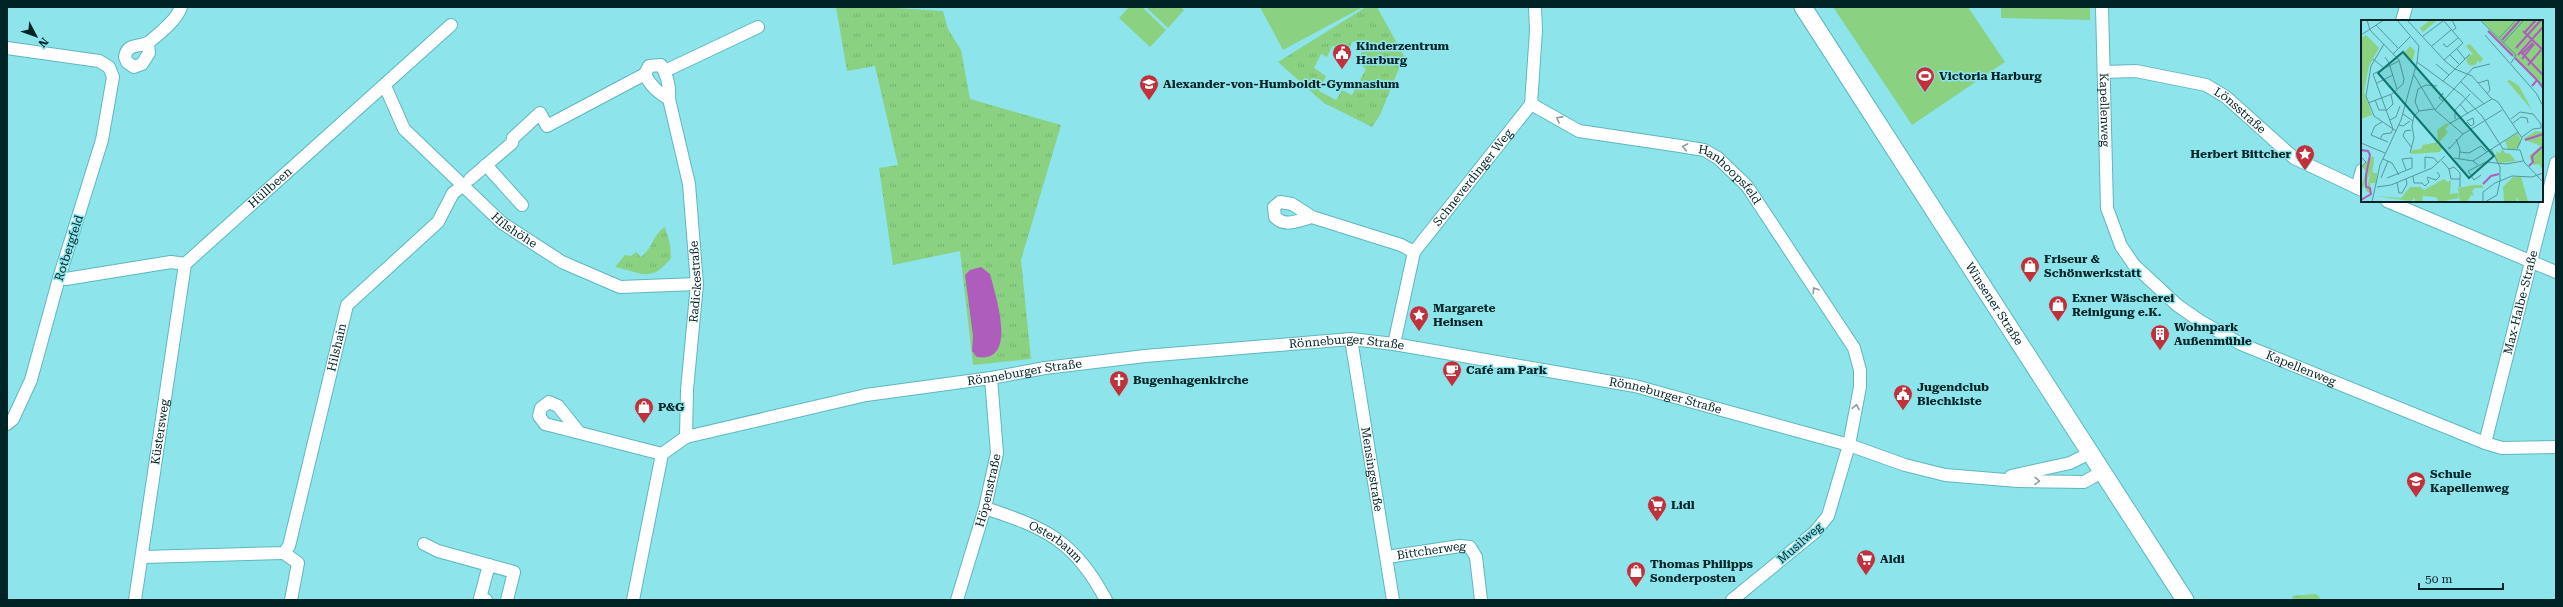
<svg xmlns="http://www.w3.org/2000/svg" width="2563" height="607" viewBox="0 0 2563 607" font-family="'Roboto Serif',serif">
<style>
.park{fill:url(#park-tufts);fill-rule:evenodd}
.garden{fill:#8ad182}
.water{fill:#af5dbd}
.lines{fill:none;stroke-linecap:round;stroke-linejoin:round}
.street-casing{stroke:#5fb7be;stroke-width:14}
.secondary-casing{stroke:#5fb7be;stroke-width:19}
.street{stroke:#fff;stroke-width:12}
.secondary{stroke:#fff;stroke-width:17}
.oneway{stroke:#8c9c9d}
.labels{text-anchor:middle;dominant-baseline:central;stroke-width:3;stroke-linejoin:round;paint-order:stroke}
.poi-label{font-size:12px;font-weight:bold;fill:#002326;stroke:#8de5eb;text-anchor:start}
.street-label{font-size:12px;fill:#002326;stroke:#8de5eb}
.inset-river{fill:none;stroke:#af5dbd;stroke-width:2}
.inset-road{fill:none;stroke:#55979c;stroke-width:1}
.view{fill:#0f766e;fill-opacity:0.15;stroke:#0f766e;stroke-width:2}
.inset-edge{fill:none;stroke:#002326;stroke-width:2}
</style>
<defs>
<pattern id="park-tufts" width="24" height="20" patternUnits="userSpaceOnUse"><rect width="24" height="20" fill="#8ad182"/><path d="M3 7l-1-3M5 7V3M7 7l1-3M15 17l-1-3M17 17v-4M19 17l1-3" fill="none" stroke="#75b370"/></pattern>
</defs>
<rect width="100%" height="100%" fill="#8de5eb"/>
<path class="park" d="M836,7H880L943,11L948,29L961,50L970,99L1061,125L1021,260L1031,359L973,365L960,251L893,265L879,168L898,165L875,66L847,71Z
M1366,7H1377L1404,56L1380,115L1372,127L1324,103L1278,62ZM1353,41L1361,45L1360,48L1363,50L1358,59L1364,62L1362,66L1366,69L1352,95L1342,90L1336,100L1319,91L1326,76L1314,68L1321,54L1327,57L1332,46L1339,49L1342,45L1349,49Z
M665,227L670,244L671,258C651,283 643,273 615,267L625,255L631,256L636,252L641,257C654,247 652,235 665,227Z
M2316,594L2322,600H2293L2292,596Z"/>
<path class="garden" d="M1129,7H1142L1166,30L1150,47L1119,18Z
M1146,7H1181L1184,10L1168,28Z
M1260,7H1363L1283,50Z
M1833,7H1968L2005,62L1912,125Z
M2001,7H2090V20L2001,18Z"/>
<path class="water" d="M981,267L990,274C995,294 1019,364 977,357L972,351L973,336L965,275L970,270Z"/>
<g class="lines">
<g class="street-casing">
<g id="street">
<path id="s1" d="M2102,7L2107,208L2121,246L2134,265L2177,305L2200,321L2241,344L2485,443L2502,448L2556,447"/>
<path d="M2402,21L2406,7"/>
<path d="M148,43L149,53L142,64L134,67L127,62L125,57C127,42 140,48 149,42C159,34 177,20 181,7"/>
<path d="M7,48L99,61L109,67L113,77L102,140L59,278L31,380L13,419L7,424"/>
<path d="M665,71L758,27"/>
<path id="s2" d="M2104,72L2136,71L2206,85L2226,97L2294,158L2362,190"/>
<path id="s3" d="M385,86L404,129L502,223L562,262L620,287L697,284"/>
<path id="s4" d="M1531,104L1579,131L1680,146L1704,150L1718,158L1747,186L1854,348L1860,370V387L1849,445L1828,516L1815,532L1732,600"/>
<path d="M1531,104L1536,31L1535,7"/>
<path d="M486,165L522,205"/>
<path d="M470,179L512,143L513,138L540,113L547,126L645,74"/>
<path d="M2357,188L2362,170"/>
<path d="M2387,201L2556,272"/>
<path d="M1312,217C1300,220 1285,228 1275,217L1274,207L1280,202L1292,204L1312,217L1401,245L1414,252"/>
<path id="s5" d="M59,278L66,279L171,262L185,264L451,25"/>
<path id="s6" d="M1351,339L1393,600"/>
<path id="s7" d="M1394,344L1414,252L1531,104"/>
<path d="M578,431L558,406L549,402L541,408L539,416L545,424L662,454"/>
<path id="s8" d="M686,437L866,395L991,378L1045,368L1145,356L1351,339L1394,344L1635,386L1849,445L1905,465L1945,475L2018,481L2084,482L2102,472"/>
<path id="s9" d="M2485,443L2556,163"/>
<path d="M2011,476L2070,463L2090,453"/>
<path id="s10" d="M985,508C1046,528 1075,541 1106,600"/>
<path d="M424,544L438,551L514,572L507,600"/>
<path d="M284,553L298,563L291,600"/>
<path id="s11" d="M143,557L284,553L289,546L347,305L438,222L453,193L464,185"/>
<path id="s12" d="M1387,557L1460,546L1470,547L1476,557L1481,600"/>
<path id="s13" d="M135,600L185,264"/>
<path d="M486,600L480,598L489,565"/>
<path id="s14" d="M633,600L662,454L686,437L687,390L697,284L689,184L669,99C670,87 667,75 661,65L649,66L645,74C650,86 658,92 669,99"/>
<path id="s15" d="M957,600L985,508L997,453L991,378"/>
</g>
</g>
<g class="secondary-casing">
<g id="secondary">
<path id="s16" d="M1803,7L2185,600"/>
</g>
</g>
<use href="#street" class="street"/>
<use href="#secondary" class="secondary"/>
</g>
<defs><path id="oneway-chevron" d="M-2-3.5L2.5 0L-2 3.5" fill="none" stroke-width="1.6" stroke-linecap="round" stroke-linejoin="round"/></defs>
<g class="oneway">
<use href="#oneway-chevron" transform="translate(1559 119) rotate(-151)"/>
<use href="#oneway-chevron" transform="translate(1685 147) rotate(-169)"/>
<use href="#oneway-chevron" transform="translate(1815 290) rotate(-123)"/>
<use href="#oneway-chevron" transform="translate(1856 407) rotate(-79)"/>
<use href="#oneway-chevron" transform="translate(2037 481) rotate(1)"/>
</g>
<defs>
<g id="civic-pin" transform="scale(1)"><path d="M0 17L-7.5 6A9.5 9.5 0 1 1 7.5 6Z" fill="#c1303b" stroke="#8de5eb"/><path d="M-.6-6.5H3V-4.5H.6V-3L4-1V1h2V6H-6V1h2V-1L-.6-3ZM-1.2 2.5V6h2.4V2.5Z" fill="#fff"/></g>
<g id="stadium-pin" transform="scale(1)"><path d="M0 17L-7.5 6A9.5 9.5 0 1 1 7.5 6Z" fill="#c1303b" stroke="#8de5eb"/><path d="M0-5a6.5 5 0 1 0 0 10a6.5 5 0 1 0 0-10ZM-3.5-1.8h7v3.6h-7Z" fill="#fff"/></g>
<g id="school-pin" transform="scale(1)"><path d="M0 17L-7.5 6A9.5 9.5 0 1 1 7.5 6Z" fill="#c1303b" stroke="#8de5eb"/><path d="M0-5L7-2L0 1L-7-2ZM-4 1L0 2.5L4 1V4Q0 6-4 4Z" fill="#fff"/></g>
<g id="sight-pin" transform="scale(1)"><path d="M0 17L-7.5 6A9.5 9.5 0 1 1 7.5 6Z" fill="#c1303b" stroke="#8de5eb"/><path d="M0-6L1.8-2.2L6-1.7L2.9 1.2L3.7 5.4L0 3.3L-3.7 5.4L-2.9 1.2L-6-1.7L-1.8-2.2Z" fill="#fff"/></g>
<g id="shop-pin" transform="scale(1)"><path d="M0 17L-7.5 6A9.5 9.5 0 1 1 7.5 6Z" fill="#c1303b" stroke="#8de5eb"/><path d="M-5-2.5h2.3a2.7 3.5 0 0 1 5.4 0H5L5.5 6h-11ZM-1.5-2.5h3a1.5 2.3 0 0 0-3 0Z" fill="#fff"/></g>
<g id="building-pin" transform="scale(1)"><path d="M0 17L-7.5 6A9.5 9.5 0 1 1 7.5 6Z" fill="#c1303b" stroke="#8de5eb"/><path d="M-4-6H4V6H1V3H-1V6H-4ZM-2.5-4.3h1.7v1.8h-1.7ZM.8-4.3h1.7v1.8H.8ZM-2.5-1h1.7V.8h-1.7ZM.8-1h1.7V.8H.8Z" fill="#fff"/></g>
<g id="cafe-pin" transform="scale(1)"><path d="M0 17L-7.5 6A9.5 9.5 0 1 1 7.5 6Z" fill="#c1303b" stroke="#8de5eb"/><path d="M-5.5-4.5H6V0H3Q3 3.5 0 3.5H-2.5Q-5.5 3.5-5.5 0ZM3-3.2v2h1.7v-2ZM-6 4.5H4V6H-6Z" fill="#fff"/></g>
<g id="church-pin" transform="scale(1)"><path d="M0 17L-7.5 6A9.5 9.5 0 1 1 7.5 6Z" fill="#c1303b" stroke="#8de5eb"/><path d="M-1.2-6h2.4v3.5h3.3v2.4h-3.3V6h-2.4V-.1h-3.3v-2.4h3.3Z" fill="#fff"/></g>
<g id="supermarket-pin" transform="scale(1)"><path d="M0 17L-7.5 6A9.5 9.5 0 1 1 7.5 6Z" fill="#c1303b" stroke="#8de5eb"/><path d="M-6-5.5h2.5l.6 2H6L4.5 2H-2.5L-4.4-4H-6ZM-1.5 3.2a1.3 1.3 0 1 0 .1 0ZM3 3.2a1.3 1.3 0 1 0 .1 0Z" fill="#fff"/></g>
</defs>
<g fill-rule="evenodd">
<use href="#civic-pin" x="1342" y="53"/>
<use href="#stadium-pin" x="1925" y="76"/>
<use href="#school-pin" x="1149" y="84"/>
<use href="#sight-pin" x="2305" y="154"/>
<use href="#shop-pin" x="2030" y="266"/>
<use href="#shop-pin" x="2058" y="305"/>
<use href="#sight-pin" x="1419" y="315"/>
<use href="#building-pin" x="2160" y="334"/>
<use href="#cafe-pin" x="1452" y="370"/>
<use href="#church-pin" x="1119" y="380"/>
<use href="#civic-pin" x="1903" y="394"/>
<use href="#shop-pin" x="644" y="407"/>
<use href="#school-pin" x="2416" y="481"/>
<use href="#supermarket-pin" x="1657" y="505"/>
<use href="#supermarket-pin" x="1866" y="559"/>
<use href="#shop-pin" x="1636" y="571"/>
</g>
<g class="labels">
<g class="poi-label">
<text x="1356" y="46">Kinderzentrum<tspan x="1356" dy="14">Harburg</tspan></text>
<text x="1939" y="76">Victoria Harburg</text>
<text x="1163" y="84">Alexander-von-Humboldt-Gymnasium</text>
<text x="2291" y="154" text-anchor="end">Herbert Bittcher</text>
<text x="2044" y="259">Friseur &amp;<tspan x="2044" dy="14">Schönwerkstatt</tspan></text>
<text x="2072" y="298">Exner Wäscherei<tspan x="2072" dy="14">Reinigung e.K.</tspan></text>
<text x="1433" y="308">Margarete<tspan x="1433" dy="14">Heinsen</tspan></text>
<text x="2174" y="327">Wohnpark<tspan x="2174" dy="14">Außenmühle</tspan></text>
<text x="1466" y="370">Café am Park</text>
<text x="1133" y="380">Bugenhagenkirche</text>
<text x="1917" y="387">Jugendclub<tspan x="1917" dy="14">Blechkiste</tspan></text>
<text x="658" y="407">P&amp;G</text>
<text x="2430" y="474">Schule<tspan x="2430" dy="14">Kapellenweg</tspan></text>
<text x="1671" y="505">Lidl</text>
<text x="1880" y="559">Aldi</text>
<text x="1650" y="564">Thomas Philipps<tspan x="1650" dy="14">Sonderposten</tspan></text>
</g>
<g class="street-label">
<text stroke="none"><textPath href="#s1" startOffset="103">Kapellenweg</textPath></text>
<text stroke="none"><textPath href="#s2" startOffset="146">Lönsstraße</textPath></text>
<text stroke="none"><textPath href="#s7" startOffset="189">Schneverdinger Weg</textPath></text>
<text stroke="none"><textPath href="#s4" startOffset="217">Hanhoopsfeld</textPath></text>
<text stroke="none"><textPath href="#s5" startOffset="242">Hüllbeen</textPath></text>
<text stroke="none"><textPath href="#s3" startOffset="197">Hilshöhe</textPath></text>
<text transform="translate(69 248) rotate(-72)">Rotbergfeld</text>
<text stroke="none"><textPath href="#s14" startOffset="334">Radickestraße</textPath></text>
<text stroke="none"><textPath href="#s16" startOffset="353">Winsener Straße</textPath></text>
<text stroke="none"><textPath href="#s9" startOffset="145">Max-Halbe-Straße</textPath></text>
<text stroke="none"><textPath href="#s8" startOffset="669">Rönneburger Straße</textPath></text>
<text stroke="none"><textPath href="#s11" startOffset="354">Hilshain</textPath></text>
<text stroke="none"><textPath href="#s1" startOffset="463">Kapellenweg</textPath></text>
<text stroke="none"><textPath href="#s8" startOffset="345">Rönneburger Straße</textPath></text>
<text stroke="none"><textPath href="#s8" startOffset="993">Rönneburger Straße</textPath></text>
<text stroke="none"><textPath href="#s13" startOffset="170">Küstersweg</textPath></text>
<text stroke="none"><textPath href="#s6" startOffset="132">Mensingstraße</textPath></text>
<text stroke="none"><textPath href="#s15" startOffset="114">Höpenstraße</textPath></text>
<text transform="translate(1800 543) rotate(-41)">Musilweg</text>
<text stroke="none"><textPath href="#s10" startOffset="79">Osterbaum</textPath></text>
<text stroke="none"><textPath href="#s12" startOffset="45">Bittcherweg</textPath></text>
</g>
</g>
<g transform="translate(2361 20)">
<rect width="182" height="182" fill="#8de5eb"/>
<path d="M154,0L138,18L121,1L122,0ZM152,157H160L167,181L159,182L155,177L156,182H143L142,167Z" fill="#8ad182"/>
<path d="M128,9L180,59L182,67L127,11ZM182,127V151L178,144L173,145L170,141ZM141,129L144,133L149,134L155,141L138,143L133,136L136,134L134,131L139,133ZM11,148L12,153H16L15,163H9L10,174L5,171ZM112,165H121L122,168H114L111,171L113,176L110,175L106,182H99L97,168Z" fill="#8ad182"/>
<path d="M165,0H182V62L144,24ZM175,111L182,112V127L170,141L168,136L180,126L162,119Z" fill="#8ad182"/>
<path d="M109,24L122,39L119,43L105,26ZM49,26L54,31L51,43L42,31L44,32ZM86,103L88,105L84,109L87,112L76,125L82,126L79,132L50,134L51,130L60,129L62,125L77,122L76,110ZM157,113L160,123L155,129H147L144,121ZM10,137H13L12,148L3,166L0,168L5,151L1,147ZM83,159L87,162L90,160L89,174L97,173L98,178L78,182L75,177L62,176L61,182H54V178L50,181L14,176L40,178L49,167H59L63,170Z" fill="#8ad182"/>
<path d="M69,0H76L62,12L59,8ZM154,0H165L144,24L138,18ZM5,15L18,28L8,46L3,72L11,95L0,99V18ZM105.5 40a5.5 5.5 0 1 1 11 0a5.5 5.5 0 1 1-11 0ZM149,60L158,66L171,90L146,61Z" fill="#8ad182"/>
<path class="inset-river" d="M127,11L152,36M162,11L182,30M164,12L175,0M141,20L159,0M155,28L180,0M160,32L182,55M162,33L172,23M157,35L182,7M154,38L176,60M161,39L173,24M167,45L180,30M171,66L176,60L182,68M164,120L182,114M0,130L7,131L9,135L5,155V167L9,168L10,174L0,180M168,146L172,142L171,136L182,126M122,164L130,156L138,154"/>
<path class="inset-road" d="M6,0L9,10L38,40L43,59L42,64L31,74L7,83M46,0L84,41L94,49L111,56L130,78L137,82L161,118L156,129M82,0L102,23L83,40M119,0L155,35L150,43M15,5L38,29M91,11L95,8L91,0M0,15L23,0M124,15L175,73L182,86M62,16L82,1M138,18L155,0M142,23L163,0M23,24L10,46L5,76L13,96L35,111M84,25L82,24L86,27L97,18M71,26L90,10M96,29L104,39M32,34L49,17M89,35L98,44M24,37L28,43L36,69M12,39L23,48M56,42L101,75L121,96L142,129L159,130L163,142L182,162M75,44L88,55M12,54L32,109M12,54L38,41M53,55L74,90L102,114M82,61L109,34M99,61L123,84M16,63L32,55M117,63L127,60L129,70L126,74M81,75L82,73L78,78L82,81M14,80L18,90H26L32,84L30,75M99,84L107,94M74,90L112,48L129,44M58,91L54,82L57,69L65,65L76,66M58,91L73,89M42,94L52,101M94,99V90L109,74M150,99L159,92L172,94L180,104V108L172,109L161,117M29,100L35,97L39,86M106,101L112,98L113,104L110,106L106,102M21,102L14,106L10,115L27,122M152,103L160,97L166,98L167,103M88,104L131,79M38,105L42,106L49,101M50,110L44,111L42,116L51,128M19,119L22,114L30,113L32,109M95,119L99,129L98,139M0,123L24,133M88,127V129L102,114L141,90M99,132L108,133L120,126L126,132M49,133L53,118L51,106L53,96L58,91M0,137L5,142L0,148M93,138L112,141L117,145M22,139L31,143L38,155M81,141L88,149L93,147L99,153M112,141L157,112M64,149V137L73,138L77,143M88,149L90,159H99M99,153V167M120,155L113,160L107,151L125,142L145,144L162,141M52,156L53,163H61L64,166L68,162L66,158M66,157L75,160L79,156L76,152M20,158L27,141M26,158L51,148V138L41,139L45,150M36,162L38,173H41L46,164L45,159M16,167L30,165L71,148L84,136L83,137M11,182L19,145L40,100L56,42L58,26L36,0M122,182V172L134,163L151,156L171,157L182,153M124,182L136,175L139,161V147L130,129"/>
<path class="view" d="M42,32L133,136L108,158L17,53Z"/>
<rect width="182" height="182" class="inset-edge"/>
</g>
<rect width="2563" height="607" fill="none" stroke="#002326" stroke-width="16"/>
<g transform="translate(36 36) rotate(131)" stroke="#8de5eb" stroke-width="3" paint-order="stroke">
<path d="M0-3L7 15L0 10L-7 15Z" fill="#002326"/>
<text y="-6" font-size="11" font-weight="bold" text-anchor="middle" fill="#002326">N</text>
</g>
<path d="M2419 583v6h84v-6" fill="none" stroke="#002326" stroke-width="2"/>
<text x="2425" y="583" font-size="12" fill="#002326" stroke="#8de5eb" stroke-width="3" paint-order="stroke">50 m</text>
</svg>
